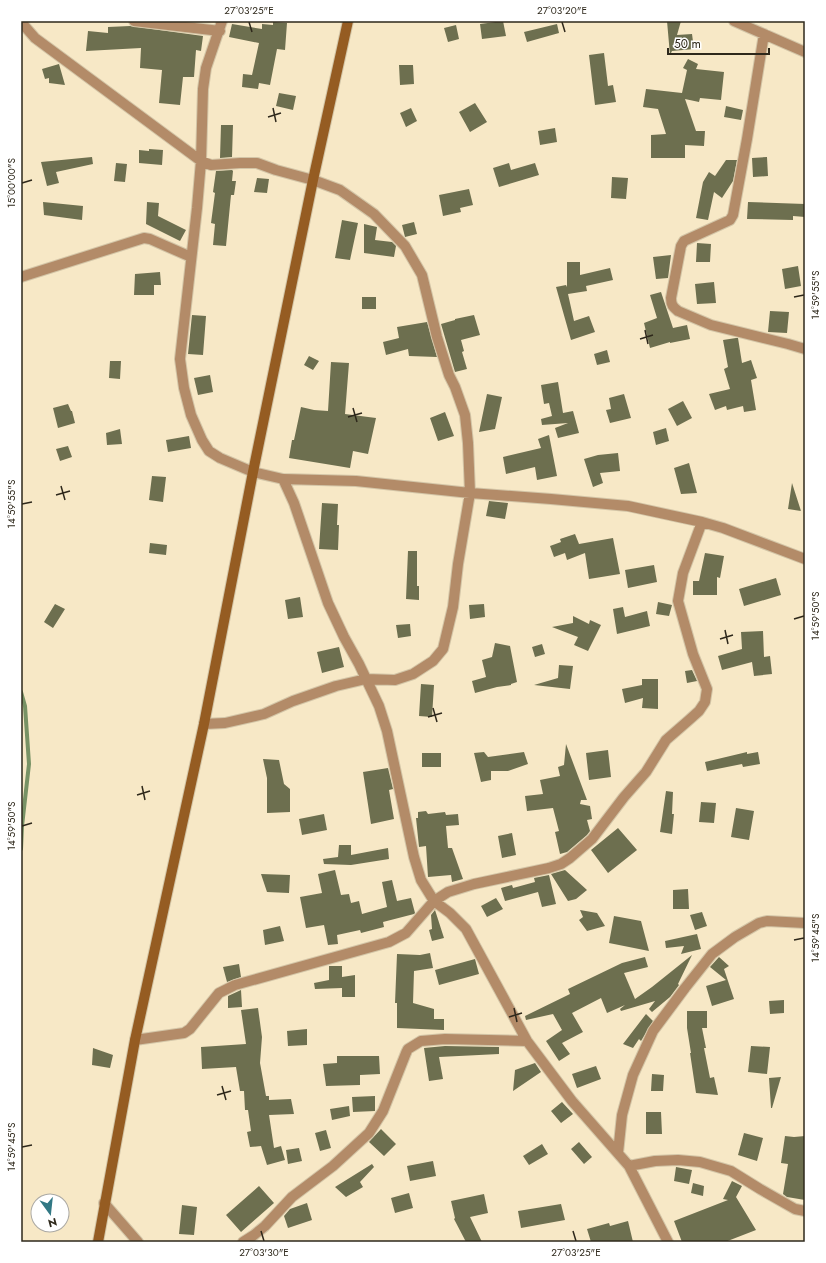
<svg xmlns="http://www.w3.org/2000/svg" width="826" height="1263" viewBox="0 0 826 1263" font-family="Jost,sans-serif">
<style>
.lines{fill:none;stroke-linecap:round;stroke-linejoin:round}
.stream{stroke:#789265;stroke-width:4}
.building{fill:#6d6f4f}
.minor-casing{stroke:#d3c5a7;stroke-width:12}
.secondary-casing{stroke:#d3c5a7;stroke-width:12}
.minor{stroke:#b38b68;stroke-width:10}
.secondary{stroke:#955c22;stroke-width:10}
.ticks{fill:none;stroke:#2e281b;stroke-width:1.5}
.neatline{fill:none;stroke:#2e281b;stroke-width:1.5}
.ticks-label{font-size:10px;text-anchor:middle;fill:#2e281b}
</style>
<rect width="100%" height="100%" fill="#f7e8c6"/>
<g class="lines">
<path class="stream" d="M21,692L25,706L29,764L22,826L21,849"/>
</g>
<path class="building" d="M503,21L506,36L482,39L480,24Z
M667,21H681L677,35L692,34L694,49L672,51L670,55Z
M273,22L287,23L285,50L277,49L270,85L259,83L258,89L242,87L243,74L252,75L259,43L229,37L232,24L262,29V24L273,25Z
M557,24L559,33L527,42L524,32Z
M456,25L459,39L448,42L444,28Z
M130,26L203,36L201,51L196,50L194,77H183L180,105L159,103L162,70L140,68L141,48L86,51L88,31L108,33V27Z
M604,53L608,86L613,85L616,102L595,105L589,55Z
M688,59L698,64L696,69L724,72L721,100L700,98L699,102L685,99L696,131H705L704,146L685,145V158H651V135L666,134L658,109L643,107L646,89L682,93L687,70L683,68Z
M59,64L65,85L49,83V78L45,79L42,69Z
M399,65H413L414,84L400,85Z
M279,93L296,96L293,110L276,106Z
M475,103L487,122L470,132L459,112Z
M726,106L743,110L741,120L724,117Z
M411,108L417,121L406,127L400,113Z
M221,125H233L232,157L220,158Z
M555,128L557,142L540,145L538,131Z
M149,149L163,150L162,165L139,163V150L149,151Z
M92,157L93,164L56,172L59,183L47,186L41,162Z
M767,157L768,176L753,177L752,158Z
M726,160H737L733,181L722,198L714,192L708,220L696,218L703,182L709,172L715,176Z
M116,163L127,164L125,182L114,181Z
M509,163L511,170L535,163L539,175L499,187L493,168Z
M232,170L233,171L232,181H236L234,195H231L226,246L213,245L215,224L211,223L215,193L213,192L216,171Z
M612,177L628,178L626,199L611,198Z
M257,178L269,179L267,193L254,192Z
M469,189L473,205L460,208L461,212L443,216L439,195Z
M43,202L83,206L82,220L44,215Z
M147,202L159,203L158,216L186,230L180,241L146,224Z
M748,202L805,204V217L793,216V220L747,219Z
M342,220L358,223L350,260L335,258Z
M414,222L417,234L405,237L402,225Z
M364,224L377,227L375,240L392,242L396,246L394,257L364,253Z
M697,243L711,244L710,262H696Z
M671,255L668,278L656,279L653,257Z
M567,262H580V275L610,268L613,280L586,286L587,291L568,294L574,321L589,316L595,332L571,340L556,287L566,285L567,287Z
M798,266L801,286L785,289L782,269Z
M160,272L161,285H154V295H134L135,274Z
M714,282L716,303L697,304L695,284Z
M661,292L673,328L687,325L690,339L670,343V342L650,348L644,323L657,318L650,295Z
M362,297H376V309H362Z
M770,311L789,312L787,333L768,332Z
M192,315L206,316L203,355L188,354Z
M474,315L480,335L461,340L464,351L462,352L467,369L455,372L441,324L455,320V319Z
M427,322L437,357L409,356L408,349L386,355L383,342L399,338L397,327Z
M736,338H738L742,363L751,360L757,378L751,380L756,410L744,412L743,406L727,410L726,406L715,410L709,394L730,389L724,369L728,367L723,340Z
M607,350L610,362L597,365L594,354Z
M309,356L319,361L313,370L304,365Z
M110,361H121L120,379L109,378Z
M331,362L349,363L345,414L376,418L368,454L353,451L350,468L289,458L292,440H294L301,407L314,410L328,411Z
M210,375L213,392L198,395L194,378Z
M558,382L563,413L573,411L579,433L558,438L555,428L568,423L542,425L541,419L552,416L549,403L544,404L541,385Z
M487,394L502,397L495,429L479,432Z
M624,394L631,418L610,423L606,410L611,409L609,398Z
M683,401L692,418L677,426L668,409Z
M68,404L71,411H72L75,423L58,428L53,408Z
M445,412L454,436L438,441L430,418Z
M666,428L669,441L656,445L653,432Z
M120,429L122,444L107,445L106,433Z
M549,435L557,476L537,480L535,467L506,474L503,457L541,448L538,439Z
M189,436L191,448L168,452L166,440Z
M68,446L72,457L60,461L56,449Z
M618,453L620,471L600,473L603,483L593,487L584,459L598,455Z
M689,463L697,493L681,494L674,468Z
M152,476L166,477L163,502L149,500Z
M792,483L801,511L788,509Z
M489,501L508,503L505,519L486,516Z
M322,503L338,504L337,525H339L338,550L319,549Z
M575,534L579,544L613,538L620,574L589,579L585,553L567,560L565,553L554,557L550,546L561,542L560,539Z
M150,543L167,545L166,555L149,553Z
M408,551H417V586H419V600L406,599Z
M705,553L724,556L720,578L717,577V595H693V581H699Z
M654,565L657,582L628,588L625,570Z
M776,578L781,595L744,606L739,589Z
M300,597L303,617L288,619L285,600Z
M658,602L672,605L669,616L656,614Z
M55,604L65,609L53,628L44,622Z
M484,604L485,617L470,619L469,605Z
M623,607L625,617L647,611L650,626L617,634L613,609Z
M573,616L589,624L590,620L601,625L588,651L574,645L578,637L552,627L573,623Z
M410,624L411,636L398,638L396,625Z
M763,631L764,657L770,656L772,674L754,676L752,662L722,670L718,656L742,649L741,632Z
M495,643L510,646L517,682L511,684V685L497,687L475,693L472,681L486,677L482,660L492,657Z
M542,644L545,654L535,657L532,647Z
M339,647L344,667L322,673L317,652Z
M559,665L573,666L570,689L534,685L558,678Z
M692,670L697,681L687,683L685,671Z
M642,679H658V709L642,708L643,698L625,703L622,689L642,685Z
M421,684L434,685L432,717L419,716Z
M566,744L587,800H581L580,804L590,806L592,819L587,820L590,831L587,835L567,852L560,854L555,832L559,831L553,808L527,811L525,796L543,794L540,780L560,776L558,767L564,765Z
M608,750L611,777L589,780L586,753Z
M484,752L488,757L524,752L528,764L508,771H491V780L481,782L474,753Z
M747,752V754L758,752L760,764L743,767L742,764L707,771L705,762Z
M422,753H441V767H422Z
M263,759L279,760L284,784L290,789V812L267,813V778Z
M388,768L393,789L389,790L394,819L371,824L363,772Z
M666,791L673,792L672,814H674L672,834L660,832Z
M701,802L716,803L714,823L699,822Z
M736,808L754,811L749,840L731,837Z
M426,811L428,814L445,812L446,815L458,814L459,825L446,826L448,848H452L463,879L452,882L451,875L428,877L426,846L419,847L416,818H418V812Z
M324,814L327,830L302,835L299,819Z
M618,828L637,850L608,873L591,850Z
M512,833L516,855L502,858L498,836Z
M339,845H351V855L388,848L389,859L351,865L324,864L323,859L338,857Z
M335,870L341,895L349,894L351,903L359,901L362,914L387,907L382,882L392,880L397,901L411,898L415,913L414,914L383,922L384,927L361,933L360,930L337,935L338,944L328,945L324,925L306,928L300,897L322,893L318,874Z
M565,870L587,890L576,899L568,901L551,874Z
M261,874L290,875L289,893L267,892Z
M549,875L556,904L542,907L538,892L505,901L501,888L512,885L513,888L535,882L534,878Z
M688,889L689,909H673V890Z
M496,898L503,909L487,917L481,906Z
M435,910L444,938L432,941L429,930L432,929L431,915Z
M580,910L597,913L605,926L587,931L579,920L583,917Z
M702,912L707,926L695,930L690,915Z
M614,916L641,921L649,951L609,943Z
M280,926L284,941L265,945L263,930Z
M697,934L701,949L681,954L684,946L666,948L665,941Z
M430,953L433,968L414,971L413,1003L434,1009V1019H444V1030L397,1028V1003H395L397,954L420,955Z
M692,955L678,984L679,985L670,997L652,1012L649,1009L655,1001L621,1011L620,1009L625,1005L607,1013L601,998L572,1013L583,1032L562,1043L570,1054L559,1061L546,1041L562,1030L553,1014L526,1020L525,1016L570,994L568,989L622,963L645,957L648,967L624,973L635,999L652,987Z
M719,957L729,966L724,969L734,999L712,1006L706,986L726,980L710,967Z
M475,959L479,974L439,985L435,970Z
M239,964L241,977L227,982L223,967Z
M329,966H342V977L355,975V997H342V988L315,989L314,983L329,980Z
M241,990L242,1007L228,1008V996Z
M784,1000V1013L770,1014L769,1001Z
M258,1008L262,1037L260,1063L266,1096H269V1100L291,1099L294,1114L269,1115L274,1148L281,1146L285,1160L267,1165L261,1146L250,1147L247,1132L251,1131L248,1110H245L244,1091H240L236,1067L202,1069L201,1047L246,1044L241,1010Z
M687,1011H707V1028H702L706,1048H704L710,1078L714,1077L718,1095L696,1093L690,1053H691L687,1028Z
M646,1014L653,1021L641,1041L639,1039L633,1048L623,1044Z
M307,1029V1045L288,1046L287,1031Z
M445,1046L499,1047V1054L439,1057L443,1079L429,1081L424,1048Z
M751,1046L770,1047L767,1074L748,1072Z
M93,1048L113,1055L110,1068L92,1065Z
M337,1056H379L380,1074L360,1075V1085L326,1086L323,1064L337,1063Z
M535,1063L541,1072L513,1091L515,1070Z
M596,1066L601,1079L577,1088L572,1074Z
M652,1074L664,1075L663,1091H651Z
M781,1077L772,1108H771L769,1078Z
M375,1096V1111L353,1112L352,1097Z
M562,1102L573,1114L561,1123L551,1111Z
M349,1106L350,1116L332,1120L330,1109Z
M646,1112H661L662,1134H646Z
M381,1129L396,1144L384,1156L369,1142Z
M326,1130L331,1148L320,1151L315,1133Z
M744,1133L763,1138L757,1161L738,1155Z
M785,1136L794,1137L805,1136V1200L787,1197L783,1194L788,1164L781,1163Z
M579,1142L592,1157L584,1164L571,1149Z
M542,1144L548,1154L529,1165L523,1156Z
M299,1148L302,1161L288,1164L286,1150Z
M433,1161L436,1176L410,1181L407,1166Z
M372,1164L374,1167L360,1182L363,1187L346,1197L335,1187Z
M676,1167L692,1170L689,1184L674,1181Z
M732,1181L742,1186L736,1197L756,1230L725,1242H682L674,1221L728,1200L723,1199Z
M693,1183L704,1186L703,1196L691,1193Z
M259,1186L274,1203L241,1232L226,1215Z
M409,1193L413,1208L395,1213L391,1198Z
M484,1194L488,1213L470,1217L482,1242H466L454,1219L455,1218L451,1201Z
M307,1203L312,1220L288,1228L284,1216L290,1209Z
M561,1204L565,1220L521,1228L518,1211Z
M182,1205L197,1207L194,1235L179,1234Z
M628,1221L633,1242H591L587,1229L609,1223L610,1226Z"/>
<g class="lines">
<g class="minor-casing">
<path id="minor" d="M134,21L220,31
M222,21L206,68L203,89L201,161L197,208L180,359L184,388L191,415L202,440L209,451L220,458L253,472L283,479L294,503L328,603L344,637L359,664L379,706L387,731L414,857L421,880L434,901L450,913L466,929L527,1041L572,1101L629,1166L668,1242
M734,21L805,52
M21,22L35,38L201,161L211,165L240,163H257L276,170L313,180L340,190L374,214L405,246L422,275L437,337L449,375L455,387L465,415L468,443L470,493L458,564L453,607L443,649L433,661L413,674L395,680L366,679L336,686L293,701L264,714L225,723L204,724
M764,34L747,139L733,215L730,220L684,241L681,246L671,298C671,305 673,307 678,311L711,325L788,344L805,349
M21,277L144,238L150,239L191,257
M283,479L356,481L470,493L551,499L628,506L702,522L723,528L805,559
M135,1040L184,1033L190,1029L219,993L235,985L389,942L406,933L434,901L448,892L474,884L549,868L561,864L570,858L592,839L624,797L646,772L666,740L689,720L699,711L705,702L707,689L693,654L678,601L683,573L702,522
M618,1153L622,1115L633,1075L653,1031L685,988L712,954L735,937L759,923L767,921L805,923
M629,1166L655,1161L678,1160L700,1162L731,1171L760,1189L795,1209L805,1211
M104,1203L138,1242
M243,1242L254,1235L265,1226L292,1197L333,1166L369,1133L383,1111L406,1053L408,1049L421,1041L445,1039L527,1041"/>
</g>
<g class="secondary-casing">
<path id="secondary" d="M98,1242L135,1040L204,724L253,472L313,180L348,21"/>
</g>
<use href="#minor" class="minor"/>
<use href="#secondary" class="secondary"/>
</g>
<path class="ticks" d="M249,22L252,32M562,22L565,32M273,108L276,122M268,117L281,113M22,183L32,180M794,297L804,295M645,330L648,344M640,339L653,335M353,408L357,422M348,417L362,413M61,486L65,500M56,495L70,491M22,504L32,502M794,619L804,616M725,630L728,644M720,639L733,635M433,708L437,722M428,717L442,713M142,786L145,800M137,795L150,791M22,826L32,823M794,940L804,938M514,1008L517,1022M509,1017L522,1013M222,1086L226,1100M217,1095L231,1091M22,1147L32,1145M261,1231L264,1241M573,1231L576,1241"/>
<rect width="826" height="1263" fill="none" stroke="#ffffff" stroke-width="44"/>
<g transform="translate(50 1213) rotate(165)"><circle r="19" fill="#ffffff" stroke="#aba9a4"/>
<path d="M0-3L7 15L0 10L-7 15Z" fill="#317884"/>
<text y="-6" font-size="11" font-weight="bold" text-anchor="middle" fill="#2e281b">N</text>
</g>
<path d="M668 48v6h101v-6" fill="none" stroke="#2e281b" stroke-width="2"/>
<text x="674" y="48" font-size="12" fill="#2e281b" stroke="#ffffff" stroke-width="3" paint-order="stroke">50 m</text>
<rect x="22" y="22" width="782" height="1219" class="neatline"/>
<g class="ticks-label">
<text x="249" y="14">27°03'25"E</text>
<text x="562" y="14">27°03'20"E</text>
<text transform="translate(11 183) rotate(-90)" y="4">15°00'00"S</text>
<text transform="translate(815 295) rotate(-90)" y="4">14°59'55"S</text>
<text transform="translate(11 504) rotate(-90)" y="4">14°59'55"S</text>
<text transform="translate(815 616) rotate(-90)" y="4">14°59'50"S</text>
<text transform="translate(11 826) rotate(-90)" y="4">14°59'50"S</text>
<text transform="translate(815 938) rotate(-90)" y="4">14°59'45"S</text>
<text transform="translate(11 1147) rotate(-90)" y="4">14°59'45"S</text>
<text x="264" y="1256">27°03'30"E</text>
<text x="576" y="1256">27°03'25"E</text>
</g>
</svg>
